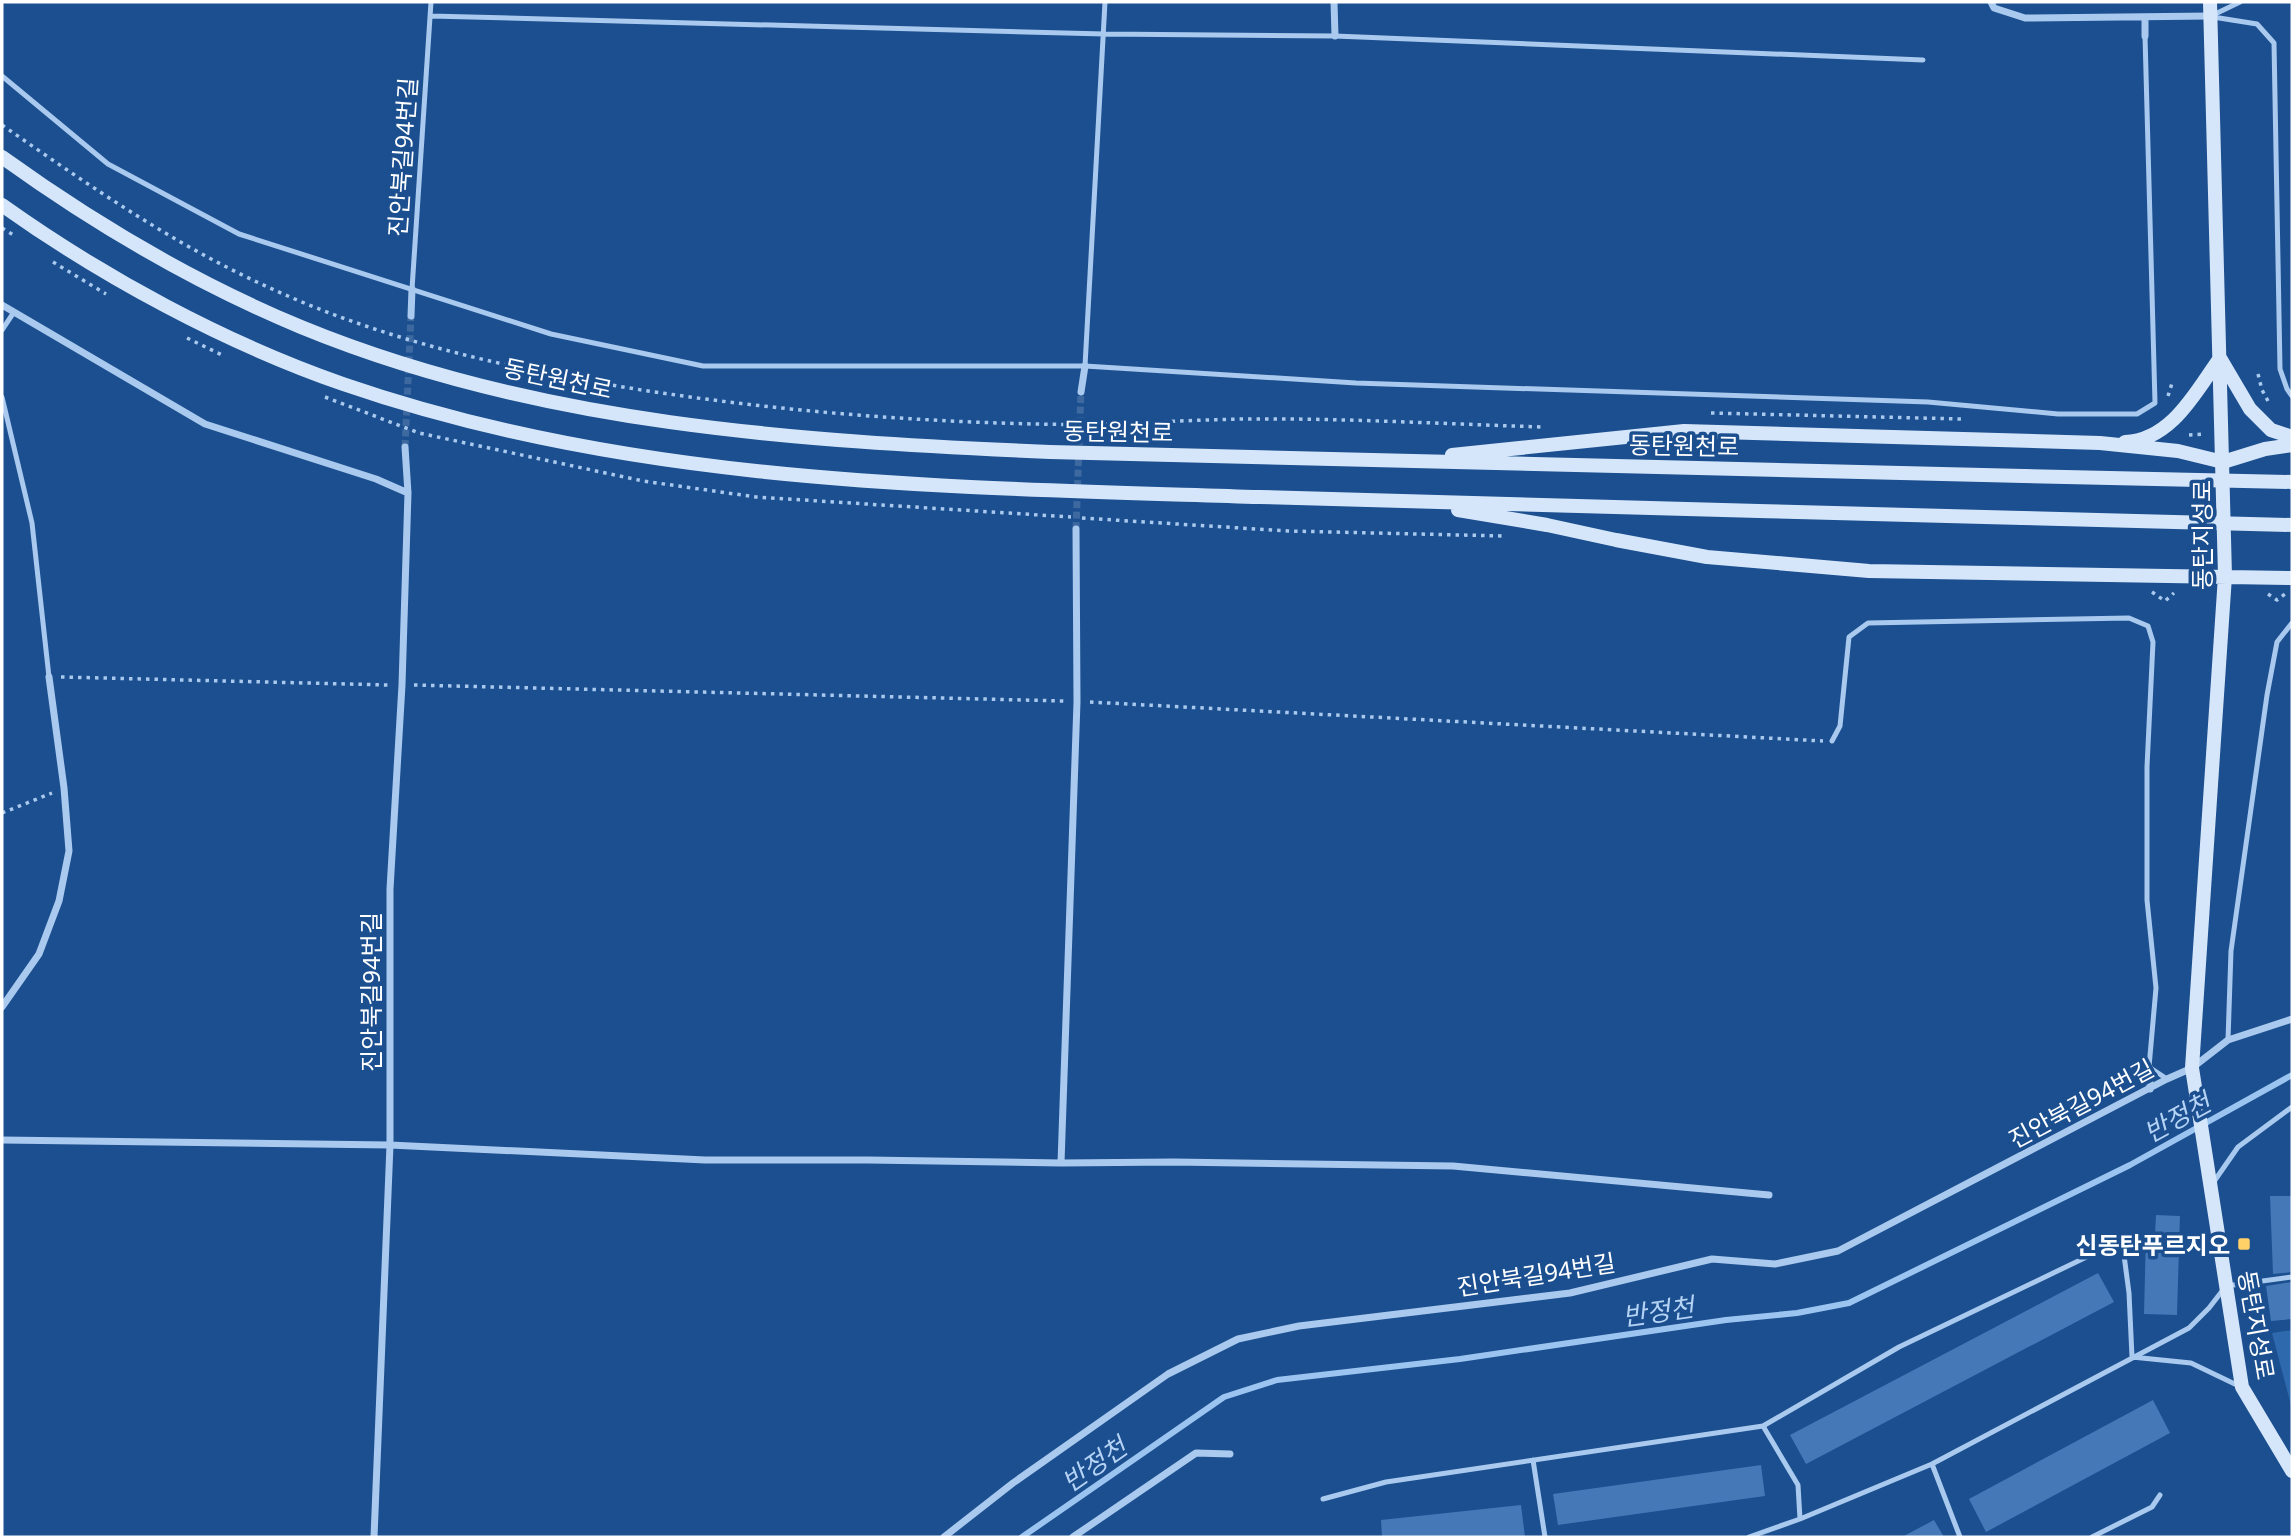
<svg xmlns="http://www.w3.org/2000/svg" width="2294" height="1539" viewBox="0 0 2294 1539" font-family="'Noto Sans','Noto Sans KR',sans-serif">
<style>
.green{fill:#2e69ad}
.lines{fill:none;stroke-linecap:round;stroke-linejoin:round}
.stream{stroke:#9cc4f0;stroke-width:6}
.building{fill:#4478b7}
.minor-tunnel{stroke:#3d69a0;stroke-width:7;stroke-dasharray:7 3.5;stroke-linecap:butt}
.path{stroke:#a9c9ee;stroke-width:3.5;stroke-dasharray:3.5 5;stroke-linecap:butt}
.service{stroke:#a9c9ee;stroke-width:5}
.minor{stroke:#a9c9ee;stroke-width:7}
.secondary{stroke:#d6e6fa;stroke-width:14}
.secondary-bridge{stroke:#d6e6fa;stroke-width:14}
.poi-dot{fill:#ffd166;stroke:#1b4f8f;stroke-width:2.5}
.labels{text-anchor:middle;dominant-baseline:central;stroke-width:7;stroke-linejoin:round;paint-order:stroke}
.street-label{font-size:24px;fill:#fff;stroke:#1b4f8f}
.poi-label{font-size:24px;font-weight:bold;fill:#fff;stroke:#1b4f8f;text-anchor:end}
.water-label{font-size:26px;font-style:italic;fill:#b5d3f5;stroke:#1b4f8f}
</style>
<rect width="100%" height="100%" fill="#1b4f8f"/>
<path class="green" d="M2292,1330V1409L2272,1333Z"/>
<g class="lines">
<path class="stream" d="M1022,1537L1224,1397L1277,1380L1460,1359L1726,1320L1797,1313L1849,1303L2130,1165L2292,1075"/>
</g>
<path class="building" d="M2270,1196H2292V1272L2273,1274Z
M2156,1215L2180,1216L2177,1315L2144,1314L2146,1234H2155Z
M2098,1273L2114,1302L1806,1464L1790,1435Z
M2292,1282V1319L2271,1321L2266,1286Z
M2153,1400L2170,1433L1986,1532L1969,1499Z
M1761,1465L1765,1496L1558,1525L1553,1494Z
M1521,1505L1525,1537H1382L1381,1520Z
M1934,1520L1944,1537H1902Z"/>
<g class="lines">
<path class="minor-tunnel" d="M405,447L411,316
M1076,529L1081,392"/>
<path class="path" d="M2,125C87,184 174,245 270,288C387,342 515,370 642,390C772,410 903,421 1035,424C1105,426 1175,420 1245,419C1344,418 1444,424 1543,427
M2,228L15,236
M53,262L106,294
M187,338L224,356
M2258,374L2262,390L2268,401
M2168,396L2173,380
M325,397L419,433L643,481L756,497L1071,517
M1711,413L1962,419
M2189,435L2205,434
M1082,518L1288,531L1504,536
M2152,592L2165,601L2174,593
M2268,594L2277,600L2285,594
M61,677L389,685
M414,685L1064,701
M1090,702L1823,741
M2,813L52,793"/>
<path class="service" d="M431,16L1104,34L1335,36L1923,60
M2211,16L2240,2
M2213,17L2257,24L2274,43L2280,369L2287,389L2292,396
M2,76L108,164L239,234L551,334L703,366H1085L1356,383L1928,402L2058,414H2137L2155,403L2145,36
M412,289L431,2
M2,330L14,312
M1085,366L1105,2
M2,397L32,523L49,677
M1832,741L1840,726L1849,637L1868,623L2129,618L2148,626L2153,642L2147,767V900L2156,988L2149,1067L2167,1079
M2228,1040L2231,951L2267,695L2277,642L2292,623
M2213,1183L2238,1147L2292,1107
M2132,1357L2191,1363L2239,1386
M1763,1426L1798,1485L1800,1519
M1533,1460L1545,1537
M1932,1464L1960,1537
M1323,1499L1386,1482L1763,1426L1899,1347L2122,1240L2129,1293L2132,1357
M1749,1537L1800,1519L1932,1464L2189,1328L2209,1308L2226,1286L2292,1277
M2092,1537L2152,1507L2160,1495"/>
<path class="minor" d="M1334,2L1335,36
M1991,2L1994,8L2025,18L2210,16
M2145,18V36
M2,305L205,424L376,479L408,493
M411,316L412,289
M1081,392L1085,366
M2,1007L39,954L59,901L69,851L64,788L49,677
M2149,1067L2150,1089
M2,1140L390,1145L705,1160H868L1061,1163L1174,1162L1453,1166L1769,1195
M1061,1163L1077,702L1076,529
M374,1537L390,1145V889L402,685L408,493L405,447
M944,1537L1013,1483L1168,1374L1238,1339L1299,1326L1570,1293L1712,1259L1775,1264L1838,1251L2167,1079L2192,1068L2228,1040L2292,1019
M1073,1537L1196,1453L1230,1454"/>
<path class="secondary" d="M2210,2L2225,576L2192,1068L2242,1387L2292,1471
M2,157C95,224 195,283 301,327C539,425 797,441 1050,452L2024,476
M2,205C103,277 225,343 343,384C638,486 952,487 1260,497C1514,505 1768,511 2022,518
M2125,442C2172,440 2196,391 2220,358L2250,409L2271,430L2292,437
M1452,455L1684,431L2100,443L2178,451L2223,462L2265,449L2292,445
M1458,510L1547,525L1616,540L1707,557L1869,571L2292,578"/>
<path class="secondary-bridge" d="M2024,476L2292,482
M2022,518L2292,525"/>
</g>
<rect class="poi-dot" x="2237" y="1237" width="14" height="14" rx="3.5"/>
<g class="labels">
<g class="street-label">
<text transform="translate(402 157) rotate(-86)">진안북길94번길</text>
<text transform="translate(558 378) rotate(12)">동탄원천로</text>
<text transform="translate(1118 431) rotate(1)">동탄원천로</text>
<text transform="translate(1684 445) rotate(1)">동탄원천로</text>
<text transform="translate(2201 535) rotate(-90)">동탄지성로</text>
<text transform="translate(370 992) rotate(-90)">진안북길94번길</text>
<text transform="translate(2081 1103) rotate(-28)">진안북길94번길</text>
<text transform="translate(1536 1274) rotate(-9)">진안북길94번길</text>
<text transform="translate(2257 1325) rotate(80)">동탄지성로</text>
</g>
<g class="poi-label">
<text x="2230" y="1244">신동탄푸르지오</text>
</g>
<g class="water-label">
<text transform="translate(2177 1117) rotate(-29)">반정천</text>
<text transform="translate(1658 1311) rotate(-8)">반정천</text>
<text transform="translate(1094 1464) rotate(-35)">반정천</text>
</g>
</g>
<rect width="2294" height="1539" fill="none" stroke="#ffffff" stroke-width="7"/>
</svg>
